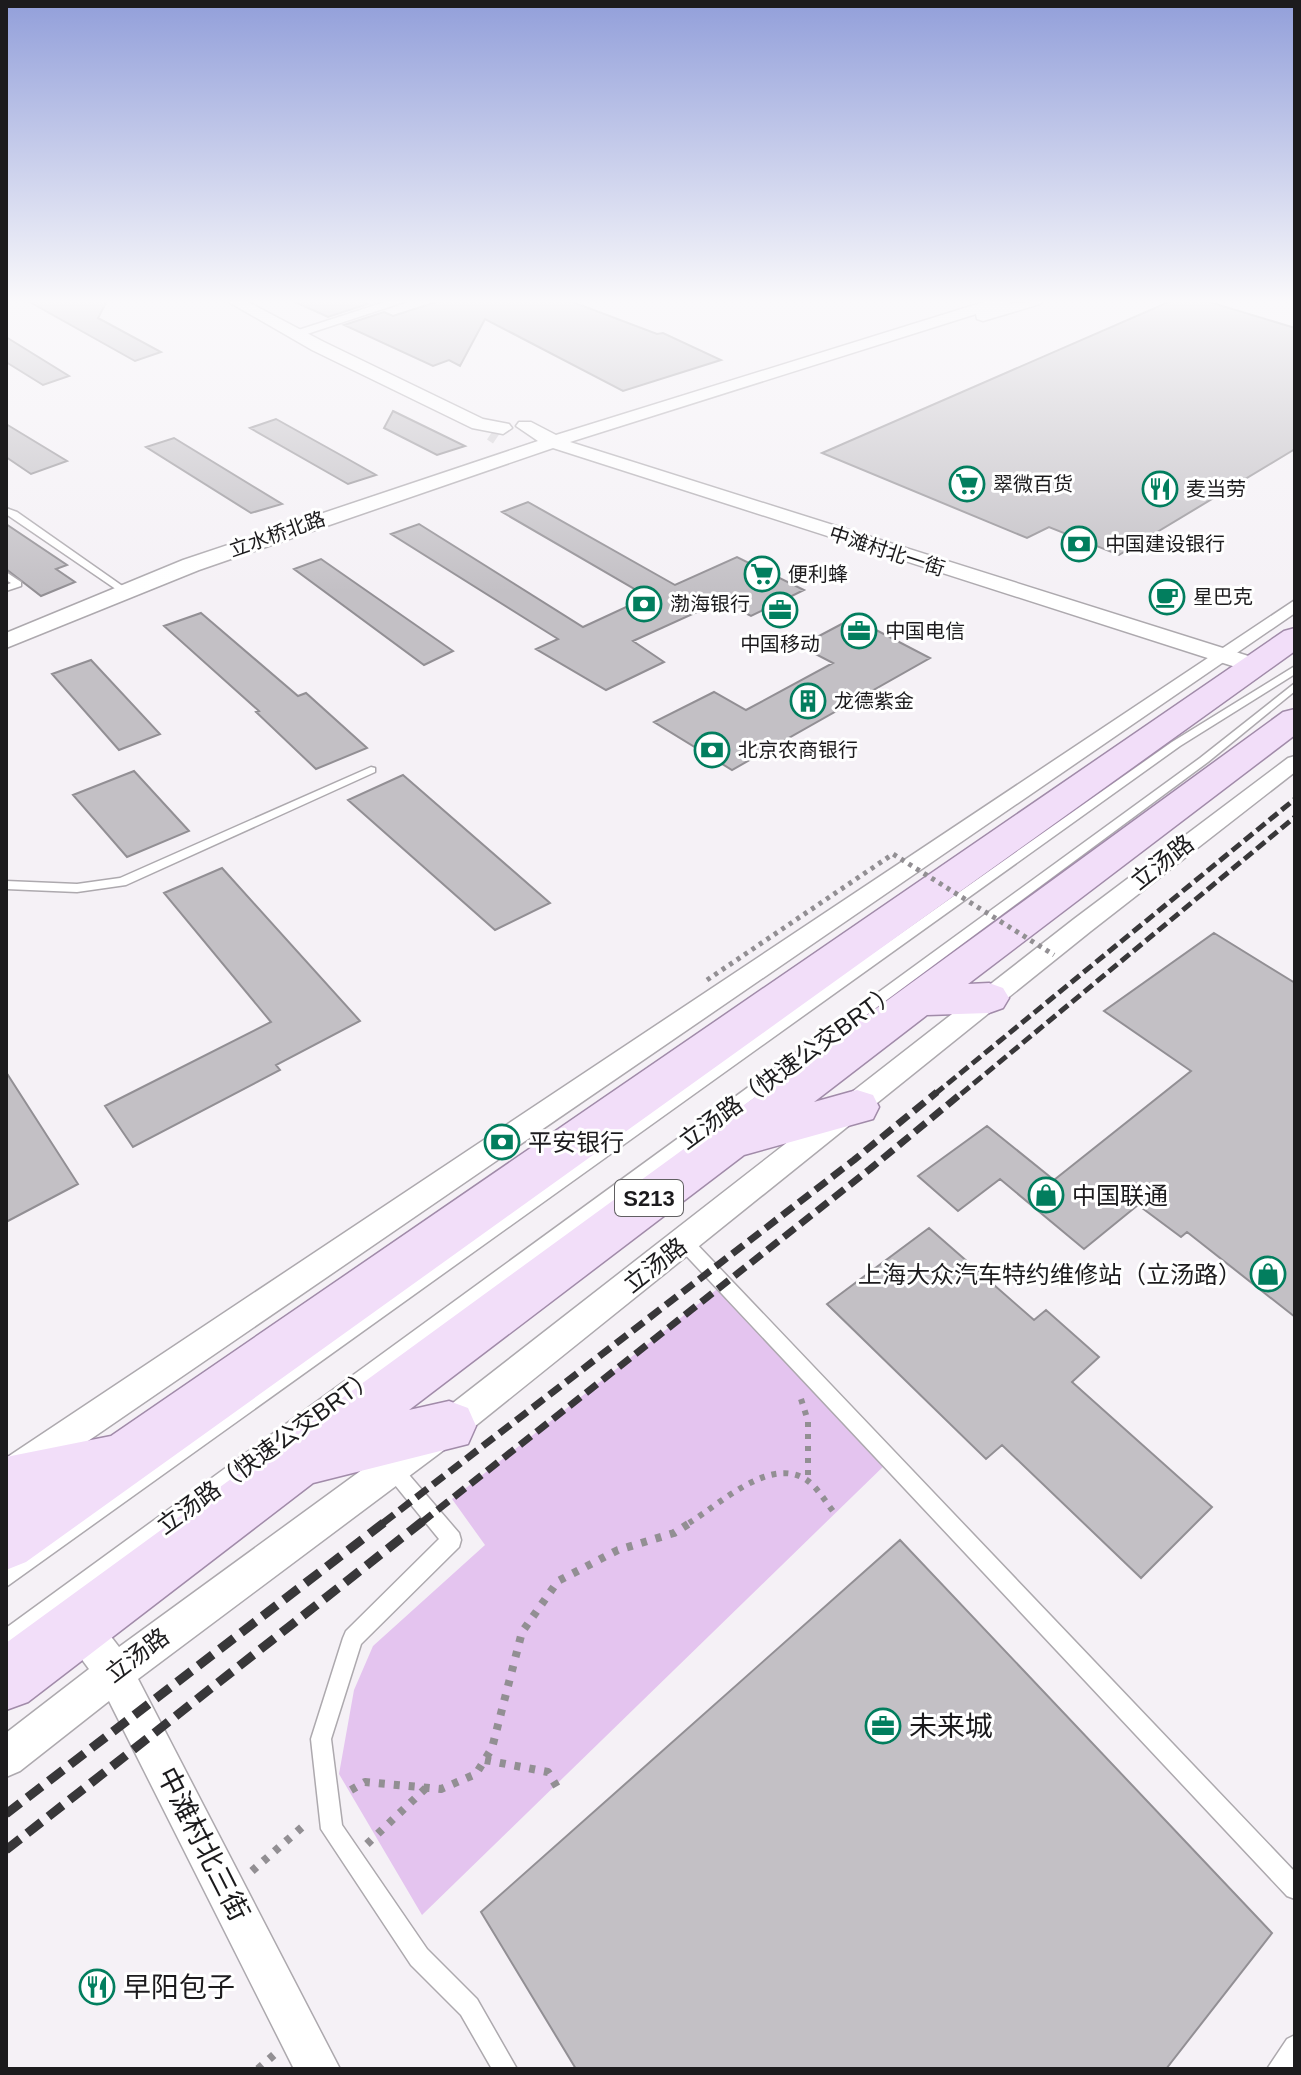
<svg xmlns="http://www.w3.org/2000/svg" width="1301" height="2075" viewBox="0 0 1301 2075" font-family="Helvetica,'Noto Sans SC',sans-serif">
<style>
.green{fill:#e4c4ef}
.building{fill:#c3c0c5;stroke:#928f94;stroke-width:2}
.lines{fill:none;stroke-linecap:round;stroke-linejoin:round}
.tertiary-tunnel{stroke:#d4d1d5;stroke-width:18;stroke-dasharray:18 9;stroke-linecap:butt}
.service-casing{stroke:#ada9ae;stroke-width:3}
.minor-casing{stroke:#ada9ae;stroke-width:3}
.tertiary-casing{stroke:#ada9ae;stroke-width:3}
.primary-casing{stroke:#a18ba9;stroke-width:3}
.path-far1{stroke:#928f93;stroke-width:6;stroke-dasharray:5 7;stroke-linecap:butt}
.path{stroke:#928f93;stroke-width:8;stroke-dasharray:6 9;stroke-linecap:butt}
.service{fill:#fff;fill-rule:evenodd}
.minor{fill:#fff;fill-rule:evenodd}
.tertiary{fill:#fff;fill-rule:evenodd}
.primary{fill:#f2def9;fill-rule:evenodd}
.rail-far2{stroke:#383739;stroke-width:5;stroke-dasharray:11 5;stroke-linecap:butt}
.rail-far1{stroke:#383739;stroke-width:7;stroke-dasharray:14 7;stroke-linecap:butt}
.rail{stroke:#383739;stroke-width:9;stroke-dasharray:18 9;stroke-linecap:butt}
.path-bridge{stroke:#928f93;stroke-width:5;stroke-dasharray:4 5;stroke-linecap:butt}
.labels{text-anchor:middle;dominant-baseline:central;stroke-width:6;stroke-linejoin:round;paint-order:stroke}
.far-poi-label{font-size:20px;fill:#1c1b1d;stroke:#fff;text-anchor:start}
.far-street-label{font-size:20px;fill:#1c1b1d;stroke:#fff}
.shield{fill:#fff;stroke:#605f61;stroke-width:2}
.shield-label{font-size:22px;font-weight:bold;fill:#1c1b1d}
.street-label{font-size:24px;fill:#1c1b1d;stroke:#fff}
.poi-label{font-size:24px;fill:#1c1b1d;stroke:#fff;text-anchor:start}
.near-poi-label{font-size:28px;fill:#1c1b1d;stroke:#fff;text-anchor:start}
.near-street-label{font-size:28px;fill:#1c1b1d;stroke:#fff}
</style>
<rect width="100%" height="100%" fill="#f5f1f6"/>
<path class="green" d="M726,1282L890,1460L422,1915L339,1774L354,1690L373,1646L485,1545L452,1499Z"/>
<path class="building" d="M28,301H107L98,318L161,352L135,361Z
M293,301H360L368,304L328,317Z
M439,301H570L657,334L663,333L721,360L623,391L485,319L460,366L449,360L433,366L344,325L384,312L393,316Z
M1171,301H1206L1295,328V449L1119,555L1049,527L1027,538L822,453Z
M6,337L69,376L43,385L6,362Z
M393,411L465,446L437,455L384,428Z
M276,419L346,458L376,475L348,484L250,428Z
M6,424L67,461L31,474L6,457Z
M174,438L282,504L251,513L146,447Z
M528,502L675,585L737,557L804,590L751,616L721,601L633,641L664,662L606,690L536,649L558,639L391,534L419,524L583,627L648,597L502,512Z
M6,524L67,565L56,569L75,582L41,596L6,569Z
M321,559L453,651L424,665L294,569Z
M201,613L298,696L306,693L367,748L316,769L256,712L259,711L164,626Z
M853,618L930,658L732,770L654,722L714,692L746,710L833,663L800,646Z
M91,660L160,734L119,750L52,674Z
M134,771L189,831L127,857L73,795Z
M403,775L550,903L495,930L348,800Z
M222,868L360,1021L276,1065L280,1070L133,1147L105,1106L271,1022L164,893Z
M1214,933L1295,983V1317L1187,1232L1181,1237L1138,1205L1084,1249L1000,1179L958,1211L918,1176L987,1126L1054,1180L1191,1071L1104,1011Z
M6,1072L78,1184L6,1222Z
M929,1228L1034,1320L1046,1310L1099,1357L1072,1382L1212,1507L1141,1578L1002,1445L986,1459L827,1304Z
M900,1540L1272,1933L1166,2069H576L481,1912Z"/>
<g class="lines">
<path class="tertiary-tunnel" d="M492,432L498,436"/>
<g class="service-casing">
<path id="service" d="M6,508L17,512L131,592L123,594L6,514Z
M6,572L21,582V586L6,591V585L11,583L6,580Z
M1295,666V674L1180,746L6,1587V1565L1172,742Z
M1295,683V691L1208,762L13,1647L6,1650V1628L1200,758Z
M371,767L375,768V772L126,885L77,892L6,889V881L77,884L120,878Z
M684,1235L690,1237L1295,1872V1899L1287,1896L678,1247L676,1242L678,1237Z
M392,1459L398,1462L459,1533L461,1540L459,1547L361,1644L331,1739L342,1825L427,1949L477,1999L517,2069H492L461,2015L411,1965L321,1829L311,1739L343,1638L346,1631L439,1539L386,1474L383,1468L386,1462Z
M1295,2035L1294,2069H1267L1287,2039Z"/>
</g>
<g class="minor-casing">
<path id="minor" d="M388,301H407L301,336L289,333Z
M1295,600V613L18,1489L6,1494V1458Z
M1295,756V772L1091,931L464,1435L138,1679L340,2069H294L109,1701L20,1771L6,1777V1733L89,1669L66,1638L61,1625L66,1612L79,1607L92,1612L119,1647L440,1413L1074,919L1288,758Z"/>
</g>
<g class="tertiary-casing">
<path id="tertiary" d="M227,301H246L324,342L483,419L509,424L512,428L503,434L472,428L312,350Z
M987,301H1011L1009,304L1043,301L1040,304L983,321L977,319L976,314L570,442L1261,660L1265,665L1261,670H1245L553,448L199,570L6,648V633L183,560L538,441L516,426L519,422H531L556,435Z"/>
</g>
<g class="primary-casing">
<path id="primary" d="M1295,628V651L26,1562L6,1570V1457L111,1436L1284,631Z
M1295,709V735L968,984L989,983L1003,988L1009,998L1003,1008L989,1013L927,1015L814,1102L857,1090L873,1095L879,1107L873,1119L744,1155L409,1410L449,1401L468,1408L476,1426L468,1444L313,1483L28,1702L6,1710V1643L1283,712Z"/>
</g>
<path class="path-far1" d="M801,1399L808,1421V1481
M689,1523C720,1504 772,1454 808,1481C819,1489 828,1506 837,1516"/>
<path class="path" d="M485,1760L548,1772L560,1792
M351,1790L365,1782L441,1789L476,1774L492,1748L522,1632L558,1581L618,1550L674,1533L693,1521
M367,1844L426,1788
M252,1871L308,1822
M258,2069L275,2054"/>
<use href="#service" class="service"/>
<use href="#minor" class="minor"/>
<use href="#tertiary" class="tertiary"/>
<use href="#primary" class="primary"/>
<path class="rail-far2" d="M935,1094L1295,799
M961,1094L1295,817"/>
<path class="rail-far1" d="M383,1523L854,1160L937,1092
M421,1523L870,1169L963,1092"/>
<path class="rail" d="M6,1814L386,1521
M6,1850L423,1521"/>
<path class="path-bridge" d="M707,980L893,854L1054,955"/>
</g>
<linearGradient id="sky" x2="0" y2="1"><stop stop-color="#929fda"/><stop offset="0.51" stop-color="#faf9fb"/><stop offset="1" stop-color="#faf9fb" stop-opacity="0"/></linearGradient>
<rect width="1301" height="591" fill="url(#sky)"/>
<defs>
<g id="supermarket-ring" transform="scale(1.8)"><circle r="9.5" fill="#fff" stroke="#027e5e" stroke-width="1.5"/><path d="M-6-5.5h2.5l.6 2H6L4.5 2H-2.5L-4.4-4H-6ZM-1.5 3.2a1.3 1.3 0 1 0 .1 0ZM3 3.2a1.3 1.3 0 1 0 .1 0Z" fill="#027e5e"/></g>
<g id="restaurant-ring" transform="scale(1.8)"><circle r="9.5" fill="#fff" stroke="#027e5e" stroke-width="1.5"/><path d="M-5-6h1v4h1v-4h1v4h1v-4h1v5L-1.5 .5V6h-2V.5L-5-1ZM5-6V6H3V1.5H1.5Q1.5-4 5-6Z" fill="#027e5e"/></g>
<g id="bank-ring" transform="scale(1.8)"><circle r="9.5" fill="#fff" stroke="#027e5e" stroke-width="1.5"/><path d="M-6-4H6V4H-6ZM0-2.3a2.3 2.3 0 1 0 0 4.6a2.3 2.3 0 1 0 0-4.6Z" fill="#027e5e"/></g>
<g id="cafe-ring" transform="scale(1.8)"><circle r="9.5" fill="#fff" stroke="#027e5e" stroke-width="1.5"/><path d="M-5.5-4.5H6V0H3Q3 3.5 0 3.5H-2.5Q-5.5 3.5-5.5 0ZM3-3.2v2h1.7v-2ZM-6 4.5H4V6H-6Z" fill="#027e5e"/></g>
<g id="office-ring" transform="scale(1.8)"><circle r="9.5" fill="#fff" stroke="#027e5e" stroke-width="1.5"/><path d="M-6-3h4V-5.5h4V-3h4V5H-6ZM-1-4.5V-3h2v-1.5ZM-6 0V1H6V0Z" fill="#027e5e"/></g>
<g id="building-ring" transform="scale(1.8)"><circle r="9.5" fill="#fff" stroke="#027e5e" stroke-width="1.5"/><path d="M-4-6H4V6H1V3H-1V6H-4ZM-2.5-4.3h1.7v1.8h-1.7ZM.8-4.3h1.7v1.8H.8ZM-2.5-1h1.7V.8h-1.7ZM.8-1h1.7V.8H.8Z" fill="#027e5e"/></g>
<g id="shop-ring" transform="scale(1.8)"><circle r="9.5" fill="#fff" stroke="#027e5e" stroke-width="1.5"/><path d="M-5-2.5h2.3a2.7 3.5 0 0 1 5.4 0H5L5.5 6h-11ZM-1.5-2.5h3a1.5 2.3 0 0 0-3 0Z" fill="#027e5e"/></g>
</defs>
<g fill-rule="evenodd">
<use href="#supermarket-ring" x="967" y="484"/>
<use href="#restaurant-ring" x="1160" y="489"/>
<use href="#bank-ring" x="1079" y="544"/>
<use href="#supermarket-ring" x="762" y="574"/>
<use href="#cafe-ring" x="1167" y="597"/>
<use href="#bank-ring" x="644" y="604"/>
<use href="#office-ring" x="780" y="610"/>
<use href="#office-ring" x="859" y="631"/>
<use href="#building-ring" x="808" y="701"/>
<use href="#bank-ring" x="712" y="750"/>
<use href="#bank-ring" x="502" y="1142"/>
<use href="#shop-ring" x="1046" y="1195"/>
<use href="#shop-ring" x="1268" y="1274"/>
<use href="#office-ring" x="883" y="1726"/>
<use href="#restaurant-ring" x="97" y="1987"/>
</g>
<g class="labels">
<g class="far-poi-label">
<text x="993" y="484">翠微百货</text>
<text x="1186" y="489">麦当劳</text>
<text x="1105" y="544">中国建设银行</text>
<text x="788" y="574">便利蜂</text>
<text x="1193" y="597">星巴克</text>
<text x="670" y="604">渤海银行</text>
<text x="885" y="631">中国电信</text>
<text x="780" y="644" text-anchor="middle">中国移动</text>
<text x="834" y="701">龙德紫金</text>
<text x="738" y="750">北京农商银行</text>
</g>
<g class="far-street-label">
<text transform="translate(277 534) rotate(-19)">立水桥北路</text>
<text transform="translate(887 551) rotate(18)">中滩村北一街</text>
</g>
<rect class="shield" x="615" y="1180" width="68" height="36" rx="6"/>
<g class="shield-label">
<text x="649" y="1198">S213</text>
</g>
<g class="street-label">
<text transform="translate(1162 862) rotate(-38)">立汤路</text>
<text transform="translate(788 1066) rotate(-36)">立汤路（快速公交BRT）</text>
<text transform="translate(655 1265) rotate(-38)">立汤路</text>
<text transform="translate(266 1451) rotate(-36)">立汤路（快速公交BRT）</text>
<text transform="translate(137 1655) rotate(-37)">立汤路</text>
</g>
<g class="poi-label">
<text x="528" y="1142">平安银行</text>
<text x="1072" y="1195">中国联通</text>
<text x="1242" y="1274" text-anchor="end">上海大众汽车特约维修站（立汤路）</text>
</g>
<g class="near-poi-label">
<text x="909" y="1726">未来城</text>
<text x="123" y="1987">早阳包子</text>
</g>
<g class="near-street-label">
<text transform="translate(203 1844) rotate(63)">中滩村北三街</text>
</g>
</g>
<rect width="1301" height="2075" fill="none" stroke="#1c1b1d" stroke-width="16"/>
</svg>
